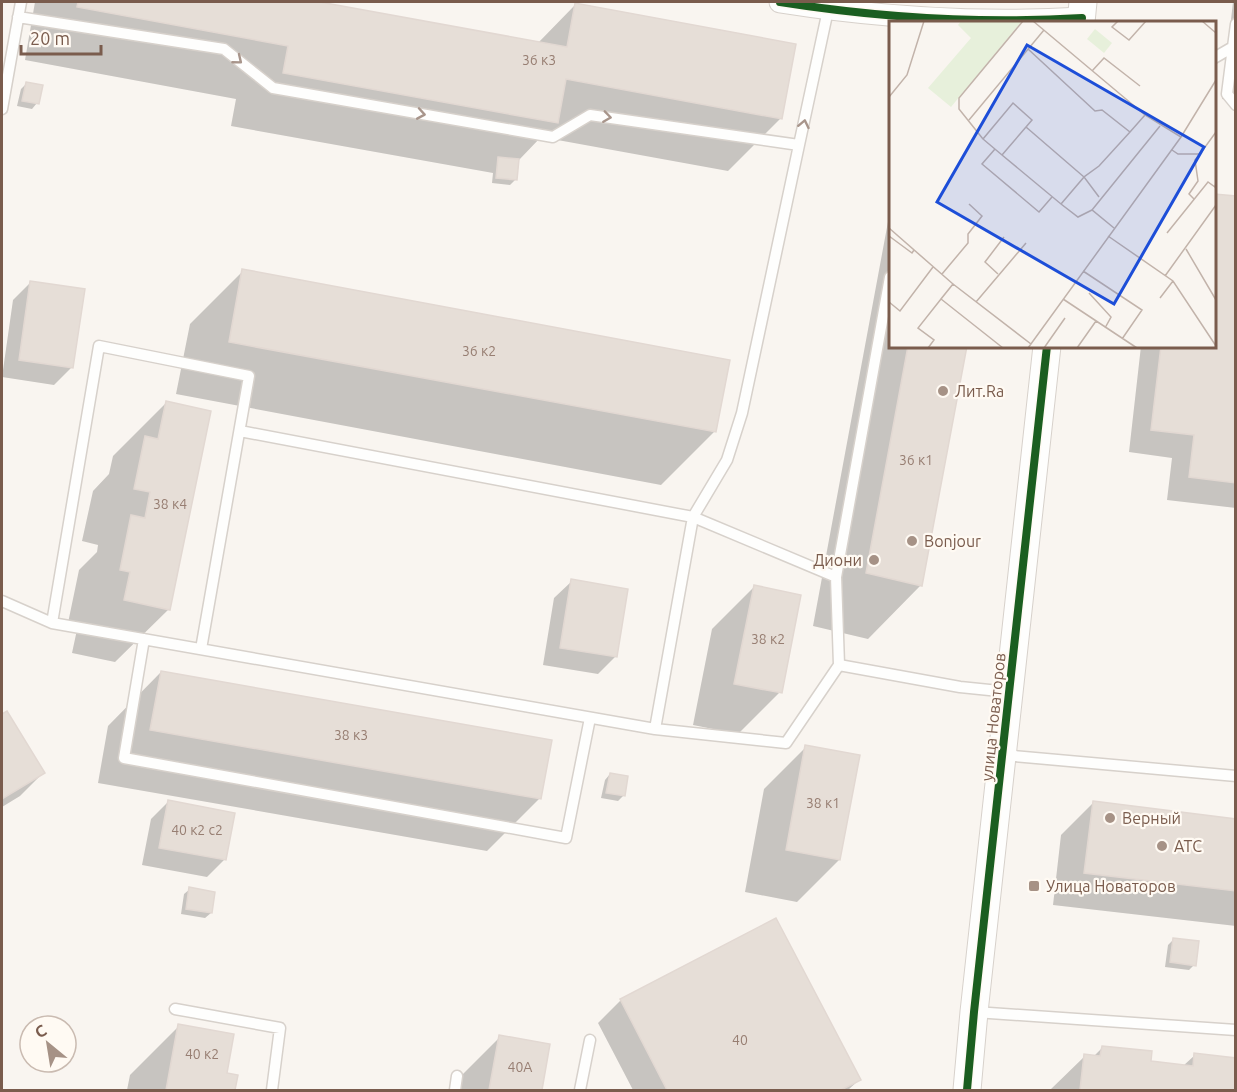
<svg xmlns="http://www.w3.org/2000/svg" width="1237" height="1092" viewBox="0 0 1237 1092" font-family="Ubuntu,sans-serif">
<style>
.shadow{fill:#0003}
.building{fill:#e6ded7;stroke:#e2d8d2;stroke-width:1.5}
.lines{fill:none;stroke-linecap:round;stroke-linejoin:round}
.service-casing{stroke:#d7d1cb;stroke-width:13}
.minor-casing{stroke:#d7d1cb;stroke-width:23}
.tertiary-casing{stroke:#d7d1cb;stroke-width:29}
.service{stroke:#fefefd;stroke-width:10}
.minor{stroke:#fefefd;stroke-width:21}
.tertiary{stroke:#fefefd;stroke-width:27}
.cycleway-casing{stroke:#fffaf3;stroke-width:11}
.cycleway{stroke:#1b5e20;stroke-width:8}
.oneway{stroke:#a8958b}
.poi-dot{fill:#a69286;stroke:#fffaf3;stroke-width:2}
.labels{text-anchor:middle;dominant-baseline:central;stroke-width:4.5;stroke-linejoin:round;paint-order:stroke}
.number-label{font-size:14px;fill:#977e72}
.poi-label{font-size:16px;fill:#7a5c4d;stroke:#fffaf3;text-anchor:start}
.street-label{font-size:16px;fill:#7a5c4d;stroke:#fffaf3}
.inset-road{fill:none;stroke:#c2b3aa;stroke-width:1.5}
.view{fill:#1d4ed8;fill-opacity:0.15;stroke:#1d4ed8;stroke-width:3}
.inset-edge{fill:none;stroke:#7a5c4d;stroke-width:3}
</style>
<rect width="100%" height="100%" fill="#f9f5f0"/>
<path class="shadow" d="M35,2H311L538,43L575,5L781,118L728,171L541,137L518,161L516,179L510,185L492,183L493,173L231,126L236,99L25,60Z
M1233,2H1236V101L1222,99Z
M26,84L37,103L32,109L17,106L21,89Z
M1236,197V508L1167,500L1172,458L1129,452L1141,346H1214Z
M890,211V346H965L921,585L868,639L813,626Z
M243,271L714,432L661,485L176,394L190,324Z
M31,282L72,367L54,385L2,377L13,300Z
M166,403L169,609L115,662L72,653L78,625L68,623L79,570L97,552L98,545L82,541L93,491L109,474L113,456Z
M572,581L615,657L598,674L543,665L554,598Z
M754,587L780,692L738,734L693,725L712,629Z
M161,672L540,798L487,851L98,783L108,726Z
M6,713L43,773L20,796L2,807V716Z
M806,747L839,860L797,902L745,892L764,789Z
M610,774L624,795L618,801L601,798L605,780Z
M168,802L225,859L207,877L142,865L151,819Z
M1093,803L1236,820V926L1053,905L1061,835Z
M190,889L211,913L205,918L181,914L184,894Z
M776,920L859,1080L848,1090H633L598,1023L621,1000Z
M1173,940L1194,965L1189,970L1165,967L1168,945Z
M179,1026L225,1074L236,1076L234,1090H127L130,1075Z
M500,1037L549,1046L541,1090H450L451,1086Z
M1102,1048L1149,1062L1183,1066L1195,1055L1236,1059V1090H1050L1085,1056L1093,1057Z"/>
<path class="building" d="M78,2H320L567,47L575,3L796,44L782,119L566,79L558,123L283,73L288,46L77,7Z
M26,82L43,85L39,104L22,101Z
M498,157L519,159L517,180L496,178Z
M1214,194L1236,196V483L1189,477L1194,435L1151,430L1161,346H1214Z
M242,269L730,360L716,432L229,342Z
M30,281L85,289L73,368L19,360Z
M908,346H967L922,586L866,573Z
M166,401L211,411L170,610L124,600L130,572L120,570L131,515L145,518L150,492L134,489L145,436L158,439Z
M571,579L628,589L617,657L560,648Z
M754,585L801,595L782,693L734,684Z
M161,671L552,740L541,799L150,730Z
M7,711L45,773L2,799V714Z
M805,745L860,755L840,860L786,850Z
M610,773L628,776L625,796L606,793Z
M168,800L235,813L226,860L159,848Z
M1093,801L1236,819V891L1084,873Z
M189,887L215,892L212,913L186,909Z
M776,918L861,1080L841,1090H667L620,999Z
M1173,938L1199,941L1196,966L1170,962Z
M178,1024L234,1034L227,1073L238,1075L235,1090H166Z
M499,1035L550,1044L542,1090H489Z
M1102,1046L1152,1051L1151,1061L1193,1066L1194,1053L1236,1058V1090H1080L1084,1054L1100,1056Z"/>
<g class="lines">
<g class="service-casing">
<path id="service" d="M18,17L224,49L273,88L553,137L590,115L799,145L828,10
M1233,47L1227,94L1236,105
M1214,58L1233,47L1236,24
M2,109L21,2
M799,145L742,413L727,460L693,517L836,577
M240,431L693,517L655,729
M2,601L52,623
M144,639L124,758L566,838L590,718
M201,649L249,376L99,346L52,623L655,729L786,743L839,665L960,687L1009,692
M839,665L836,577L890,277
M1003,755L1236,776
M175,1009L280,1028L272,1090
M975,1012L1236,1030
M455,1090L457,1076
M580,1090L590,1040"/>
</g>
<g class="minor-casing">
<path id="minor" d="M780,2C881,18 980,24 1082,18"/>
</g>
<g class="tertiary-casing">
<path id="tertiary" d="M1081,22L1083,2
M967,1090L974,1012L1047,346"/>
</g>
<use href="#service" class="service"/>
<use href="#minor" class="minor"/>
<use href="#tertiary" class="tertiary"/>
<g class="cycleway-casing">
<path id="cycleway" d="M780,2C881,18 980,24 1082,18
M967,1090L974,1012L1047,346"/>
</g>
<use href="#cycleway" class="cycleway"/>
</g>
<defs><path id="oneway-chevron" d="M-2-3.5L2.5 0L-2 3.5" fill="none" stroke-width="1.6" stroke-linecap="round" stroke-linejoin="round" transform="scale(1.5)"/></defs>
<g class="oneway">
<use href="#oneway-chevron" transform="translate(238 60) rotate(39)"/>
<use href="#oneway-chevron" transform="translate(421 114) rotate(10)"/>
<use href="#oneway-chevron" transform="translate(607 117) rotate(8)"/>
<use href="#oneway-chevron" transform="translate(804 124) rotate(-78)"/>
</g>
<g class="poi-dot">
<circle cx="943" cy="391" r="6"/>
<circle cx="912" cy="541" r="6"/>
<circle cx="874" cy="560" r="6"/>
<circle cx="1110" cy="818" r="6"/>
<circle cx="1162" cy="846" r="6"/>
<rect x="1028" y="880" width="12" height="12" rx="3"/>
</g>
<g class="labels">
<g class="number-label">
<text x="539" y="60">36 к3</text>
<text x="479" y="351">36 к2</text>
<text x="916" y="460">36 к1</text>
<text x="170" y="504">38 к4</text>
<text x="768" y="639">38 к2</text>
<text x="351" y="735">38 к3</text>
<text x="823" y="803">38 к1</text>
<text x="197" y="830">40 к2 с2</text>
<text x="740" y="1040">40</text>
<text x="202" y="1054">40 к2</text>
<text x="520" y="1067">40А</text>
</g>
<g class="poi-label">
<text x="955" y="391">Лит.Ra</text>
<text x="924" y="541">Bonjour</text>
<text x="862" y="560" text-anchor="end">Диони</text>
<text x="1122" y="818">Верный</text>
<text x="1174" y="846">АТС</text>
<text x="1046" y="886">Улица Новаторов</text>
</g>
<g class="street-label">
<text transform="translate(993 717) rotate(-84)">улица Новаторов</text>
</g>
</g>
<g transform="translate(889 21)">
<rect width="327" height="327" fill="#f9f5f0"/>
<path d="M72,0H133L62,86L39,67L82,17L69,4Z" fill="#e7f0db"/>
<path d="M206,8L223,22L215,32L198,18Z" fill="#e7f0db"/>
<path class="inset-road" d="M144,0L256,94L292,116M229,0L223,6L240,19L257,0M313,0L327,12M139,28L206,90L213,89L241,111L256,94M203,50L215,37L251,65M0,76L18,54L35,0M80,99L155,9M137,106L195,156L172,183M94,118L70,88V77L134,0M106,128L93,143L150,191L163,176M283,129L289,133H311L327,111M113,134L143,99L124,82L94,118L113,134L172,183L189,196L203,189L225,207M210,176L195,156L210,145L241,111M305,178L300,173L309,160L306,139L311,133M203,189L271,105M0,207L64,263L52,278L114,327M278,212L319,161L326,166L327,162M0,215L23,232L25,229M219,215L284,260L327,325M297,228L327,279M194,250L253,289L233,318M53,253L79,222V213L93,195L80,183M109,253L96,241L115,216M276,255L327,184M64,263L142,323M200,272L222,296L216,307M271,277L284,260M174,278L248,327M0,281L11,290L44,246M87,281L137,222M39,327L45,319L29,307L52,278M139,327L292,116L327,59M155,327L176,297M188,327L207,300"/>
<path class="view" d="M138,24L315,126L225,283L48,181Z"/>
<rect width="327" height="327" class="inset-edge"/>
</g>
<rect width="1237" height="1092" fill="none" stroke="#7a5c4d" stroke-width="6"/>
<g transform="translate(48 1044) rotate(330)"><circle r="28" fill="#fffaf3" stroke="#cabbb1" stroke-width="1.5"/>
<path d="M0-4.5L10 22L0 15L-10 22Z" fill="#a69286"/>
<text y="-9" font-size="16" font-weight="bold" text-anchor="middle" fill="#7a5c4d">С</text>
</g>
<path d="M21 45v9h80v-9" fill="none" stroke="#7a5c4d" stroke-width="3"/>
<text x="30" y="45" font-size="18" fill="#7a5c4d" stroke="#fffaf3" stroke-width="4.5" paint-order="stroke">20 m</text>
</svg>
